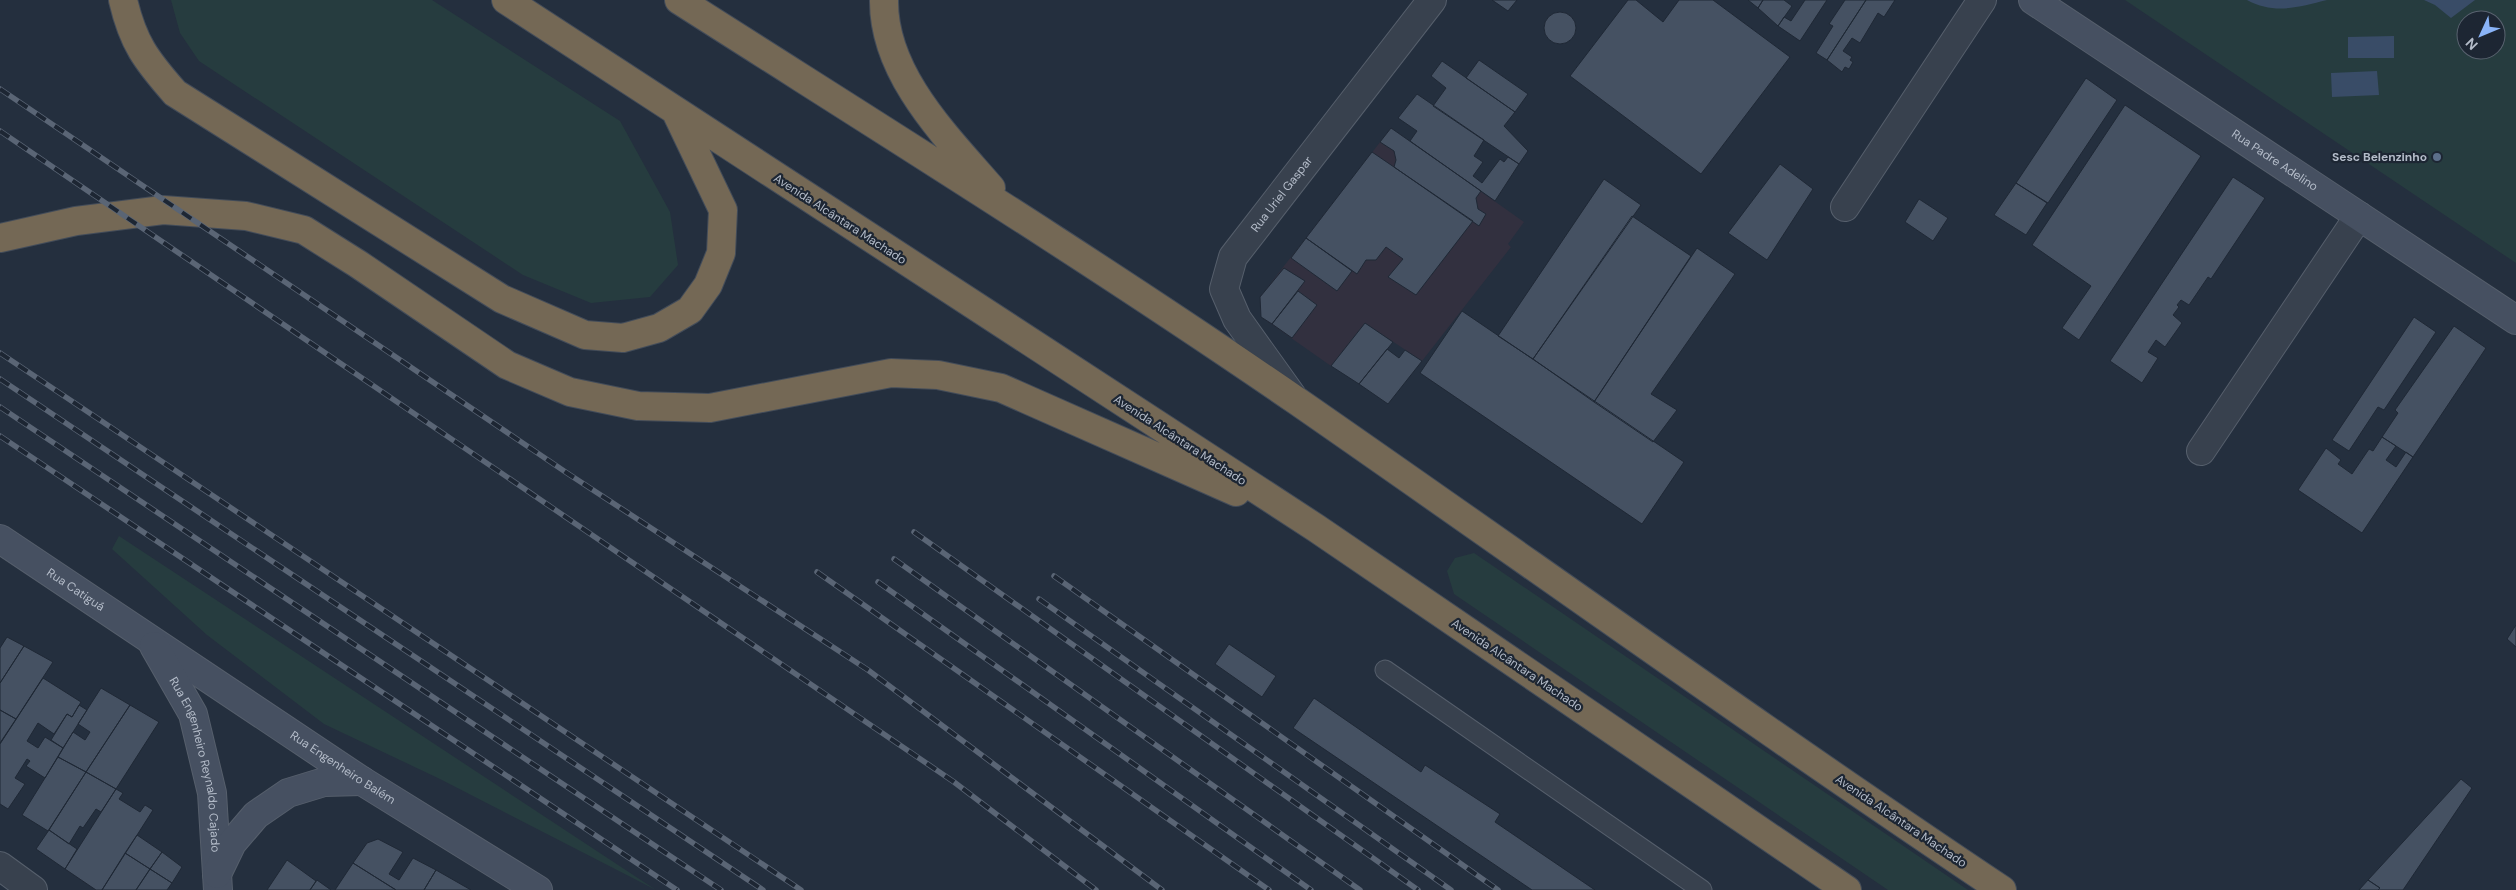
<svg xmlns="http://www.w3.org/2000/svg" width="2516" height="890" viewBox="0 0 2516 890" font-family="'DM Sans',sans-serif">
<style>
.medical{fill:#32303f}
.green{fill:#263c3f;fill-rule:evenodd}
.water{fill:#394c67}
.building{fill:#455162;stroke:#1f2835}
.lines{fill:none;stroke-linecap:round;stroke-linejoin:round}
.lane-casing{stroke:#565f6c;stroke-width:21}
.street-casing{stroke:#565f6c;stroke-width:30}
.secondary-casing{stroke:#565f6c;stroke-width:30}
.highway-casing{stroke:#434c59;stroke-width:30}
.lane{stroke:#38414e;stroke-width:19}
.street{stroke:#38414e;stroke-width:28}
.secondary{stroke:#465061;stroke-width:28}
.highway{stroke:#746855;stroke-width:28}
.rail-casing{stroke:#5a6575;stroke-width:5.5}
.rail{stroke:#1d2633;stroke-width:4;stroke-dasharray:11;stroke-linecap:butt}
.service-dot{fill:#5c6f8a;stroke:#1d2633;stroke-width:2}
.labels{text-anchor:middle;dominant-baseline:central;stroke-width:4.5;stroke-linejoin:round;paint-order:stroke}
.poi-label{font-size:12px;font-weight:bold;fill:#b4bcc9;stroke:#1d2633;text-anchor:end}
.street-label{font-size:12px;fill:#b4bcc9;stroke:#1d2633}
</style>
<rect width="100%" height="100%" fill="#242f3e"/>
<path class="medical" d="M1391,128L1524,222L1508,244L1511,247L1422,361L1365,323L1331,366L1261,317L1260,297Z"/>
<path class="green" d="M171,0H432L620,121L670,212L678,265L650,297L591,303L523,275L199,61L180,33Z
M2125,0H2516V263ZM2466,20H2496V50H2466Z
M119,536L656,890L440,779L324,724L207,635L112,549Z
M1474,553L1968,890H1888L1454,594L1447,571L1455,558Z"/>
<path class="water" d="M2247,0H2327C2298,7 2275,15 2247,0Z
M2424,0H2475L2451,18L2435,5Z
M2394,36V58H2348V37Z
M2377,71L2379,95L2332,97L2331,73Z"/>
<path class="building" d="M1492,0H1517L1508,11Z
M1628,0H1636L1663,22L1679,0H1713L1790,57L1701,174L1570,76Z
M1748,0H1763L1758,8Z
M1763,0H1784L1792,6L1778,26L1758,8Z
M1805,0H1827L1800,41L1778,26L1784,17L1791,21Z
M1845,0H1866L1827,60L1816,53L1833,26L1829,24Z
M1866,0H1895L1884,17L1878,13L1860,43L1852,38L1843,51L1852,57L1850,60L1853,62L1849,69L1845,67L1842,72L1827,60Z
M1544 28a16 16 0 1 1 32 0a16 16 0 1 1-32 0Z
M1479,60L1528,94L1515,112L1466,78Z
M1442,61L1515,112L1504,126L1528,151L1519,164L1433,106L1446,88L1431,76Z
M2086,78L2117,100L2048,203L2016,183Z
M1417,94L1484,140L1474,156L1483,162L1473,176L1482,183L1500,159L1504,162L1508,157L1519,164L1495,201L1410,141L1417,131L1398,118Z
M2125,105L2201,156L2079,340L2062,328L2091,286L2032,245Z
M1391,128L1481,191L1476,198L1478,209L1486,214L1479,226L1394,167L1396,160L1394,151L1380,142Z
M1372,152L1473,221L1416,295L1388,277L1403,259L1386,247L1376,260H1366L1357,274L1306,238Z
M1780,164L1813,189L1767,260L1728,233Z
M2233,177L2265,198L2211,279L2208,277L2189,305L2181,300L2177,305L2179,307L2173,315L2182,323L2165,347L2156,340L2148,352L2158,358L2142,383L2110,361Z
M1604,179L1641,205L1533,359L1498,336Z
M2016,183L2047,203L2026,235L1994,215Z
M1919,199L1948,218L1933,241L1905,222Z
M1632,216L1691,256L1594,402L1533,359Z
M1306,238L1352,271L1337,291L1291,258Z
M1697,248L1735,274L1651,394L1677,410L1653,442L1594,402Z
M1284,268L1305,281L1272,324L1261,317L1260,297Z
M1298,291L1317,305L1292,338L1272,324Z
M1462,311L1684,462L1642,524L1420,373Z
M2414,317L2436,332L2384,410L2378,407L2349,451L2332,440Z
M1365,323L1393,342L1359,384L1331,366Z
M2454,326L2486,348L2413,457L2382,437L2398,413L2395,410Z
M1387,349L1399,358L1405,350L1422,361L1388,404L1359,384Z
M2382,437L2396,446L2386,460L2396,467L2406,452L2413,457L2362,533L2298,490L2326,448L2341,460L2338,464L2352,474L2369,449L2373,451Z
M2516,625V647L2507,639Z
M7,637L24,646L0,683V648Z
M1229,644L1276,676L1262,697L1215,664Z
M24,646L53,662L16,719L0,710V683Z
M43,678L81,702L72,717L67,714L54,734L38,723L27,741L38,748L45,737L63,748L45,778L26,766L30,761L27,759L15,778L25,784L8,809L0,804V744Z
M101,688L130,705L86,772L58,757L73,732L85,740L90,732L78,724Z
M1314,698L1421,772L1425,765L1500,814L1495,822L1595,890H1532L1293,728Z
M79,705L87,710L63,748L51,740L67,714L72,717Z
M130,705L159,722L116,789L86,772Z
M0,710L16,719L0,743Z
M58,757L86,772L48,831L22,815Z
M86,772L116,789L101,812L96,809L83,828L80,826L69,844L49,830Z
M2461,779L2472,788L2403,890H2378L2380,888L2368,880Z
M116,789L123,793L119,799L140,812L145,805L153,810L102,890H96L65,869Z
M49,830L77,849L65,869L36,849Z
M137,835L162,852L150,869L125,853Z
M378,839L403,852L389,874L399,880L413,858L436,870L424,890H396L353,863L367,843Z
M162,852L182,867L172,883L150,869Z
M125,853L150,869L136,890H102Z
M287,860L316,881L310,890H267Z
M353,863L396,890H335Z
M150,869L172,883L167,890H136Z
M436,870L471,890H424Z
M317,880L331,890H310Z
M2368,880L2380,888L2378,890H2359Z"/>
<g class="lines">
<g class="lane-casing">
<path id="lane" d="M1385,670L1702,890"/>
</g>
<g class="street-casing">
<g id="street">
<path d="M1845,207L1982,0"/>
<path id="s1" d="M1292,396L1237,319L1224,289L1233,257L1432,0"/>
<path d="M2201,451L2359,216"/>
<path d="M0,866L33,890"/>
</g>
</g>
<g class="secondary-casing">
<g id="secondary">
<path id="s2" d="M2033,0L2516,320"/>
<path id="s3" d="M0,539L362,781L538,890"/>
<path id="s4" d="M154,646L193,714L212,793L218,890"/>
<path d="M217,874L232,843L256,815L288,793L324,782L362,781"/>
</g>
</g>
<g class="highway-casing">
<path id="highway" d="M123,0C133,43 146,60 175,93L502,299L585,335L623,338L659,328L690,310L708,285L721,253L723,210L677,114
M506,0L1316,528L1847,890
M679,0C886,132 1095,262 1297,401C1532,564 1764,731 2002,890
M884,0C883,74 946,136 991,188
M0,238L76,221L163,210L246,216L304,230L358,264L507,365L570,392L638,406L710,408L891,373L938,375L1001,388L1236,492"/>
</g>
<use href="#lane" class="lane"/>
<use href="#street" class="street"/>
<use href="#secondary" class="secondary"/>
<use href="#highway" class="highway"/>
<g class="rail-casing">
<path id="rail" d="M0,89L567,473L868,670L1162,890
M0,131L954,782L1096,890
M0,353L801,890
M0,379L763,890
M0,407L721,890
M0,436L677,890
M914,532L1418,890
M894,559L1360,890
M817,572L1269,890
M1054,576L1498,890
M878,582L1311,890
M1039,599L1451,890"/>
</g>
<use href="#rail" class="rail"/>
</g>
<circle class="service-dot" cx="2437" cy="157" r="5"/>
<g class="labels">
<g class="poi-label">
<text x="2427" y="157">Sesc Belenzinho</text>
</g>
<g class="street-label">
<text stroke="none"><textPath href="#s2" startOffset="290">Rua Padre Adelino</textPath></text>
<text stroke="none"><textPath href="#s1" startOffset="240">Rua Uriel Gaspar</textPath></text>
<text transform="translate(840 219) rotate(33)">Avenida Alcântara Machado</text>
<text transform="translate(1180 440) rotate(33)">Avenida Alcântara Machado</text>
<text stroke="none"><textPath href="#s3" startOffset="91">Rua Catiguá</textPath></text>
<text transform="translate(1517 665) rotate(34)">Avenida Alcântara Machado</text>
<text stroke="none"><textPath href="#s4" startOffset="128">Rua Engenheiro Reynaldo Cajado</textPath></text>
<text stroke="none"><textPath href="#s3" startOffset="412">Rua Engenheiro Balém</textPath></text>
<text transform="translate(1901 821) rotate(34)">Avenida Alcântara Machado</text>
</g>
</g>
<g transform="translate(2481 35) rotate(226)"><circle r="24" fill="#1d2633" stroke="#59626f"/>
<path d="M0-4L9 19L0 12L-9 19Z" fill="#8ab4f8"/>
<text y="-8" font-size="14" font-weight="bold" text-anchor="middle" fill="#b4bcc9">N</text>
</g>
</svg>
